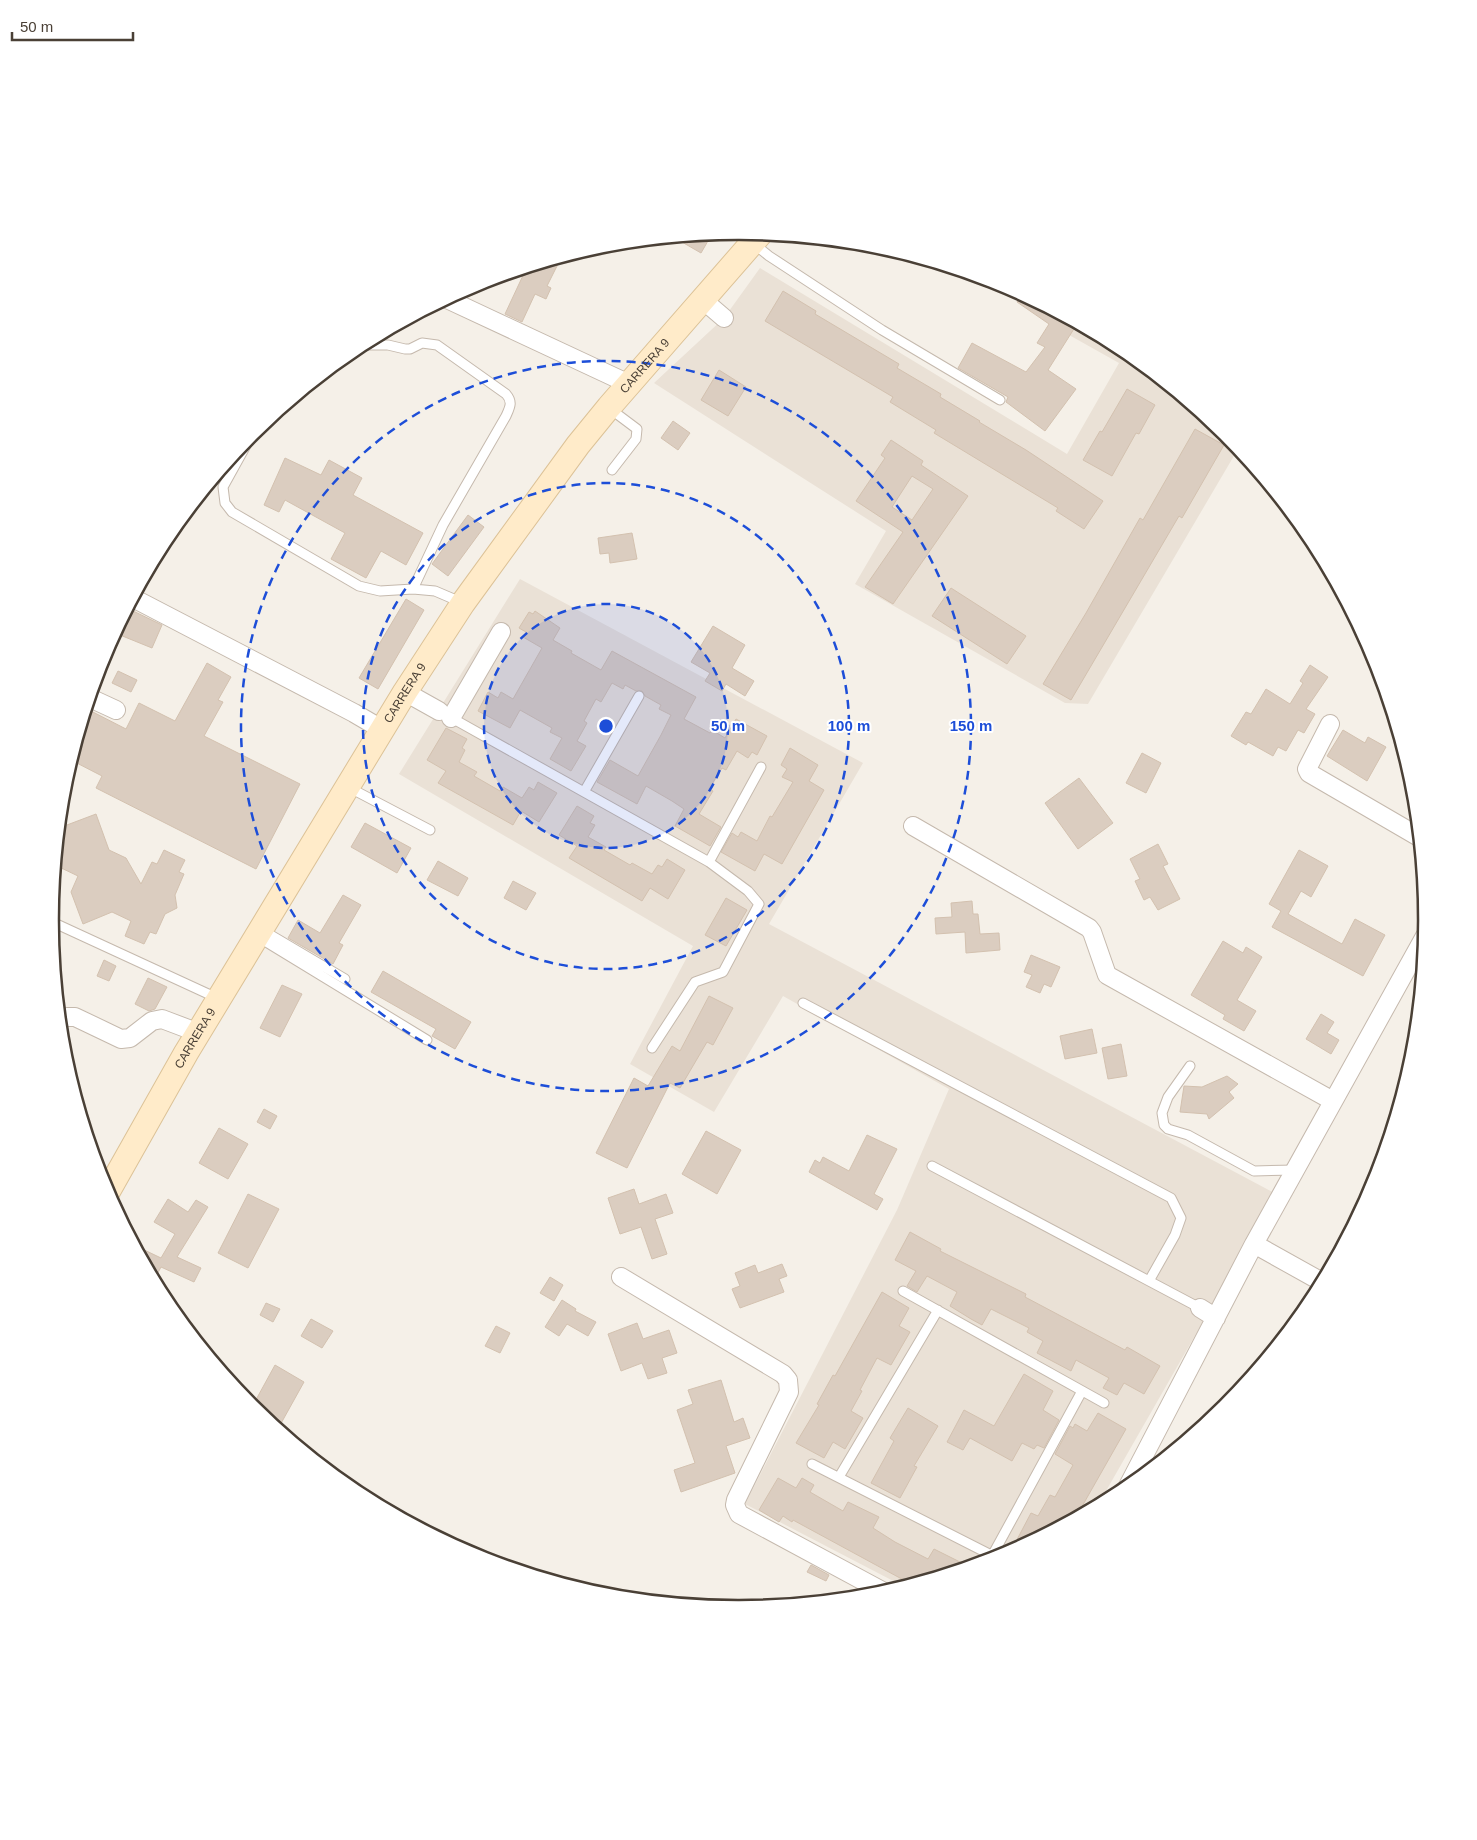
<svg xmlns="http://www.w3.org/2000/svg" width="1477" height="1840" viewBox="0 0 1477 1840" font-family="Arial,sans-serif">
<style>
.residential{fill:#eae1d6}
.building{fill:#dbcdc0;stroke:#d3c1af;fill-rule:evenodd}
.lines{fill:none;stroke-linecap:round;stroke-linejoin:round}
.service-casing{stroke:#c5b9ad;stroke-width:11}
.minor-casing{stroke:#c5b9ad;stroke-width:20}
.secondary-casing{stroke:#dcc297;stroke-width:26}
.service{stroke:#fff;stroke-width:9}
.minor{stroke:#fff;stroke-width:18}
.secondary{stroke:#ffebc9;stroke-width:24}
.ring{fill:none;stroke:#1d4ed8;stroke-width:2.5;stroke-dasharray:9 6}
.labels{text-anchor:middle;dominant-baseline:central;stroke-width:4;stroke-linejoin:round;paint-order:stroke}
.street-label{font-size:12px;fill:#4a4036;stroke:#fff}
.rim{fill:none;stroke:#4a4036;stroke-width:2.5}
.centre{fill:#1d4ed8;stroke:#fff;stroke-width:2.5}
.ring-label{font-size:15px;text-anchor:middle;font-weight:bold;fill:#1d4ed8;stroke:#fff;stroke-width:4;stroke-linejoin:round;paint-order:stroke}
</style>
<rect width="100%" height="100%" fill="#f5f0e8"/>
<path class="residential" d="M760,268L1067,454L1119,363L1053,326L1060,315L1121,348L1226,433L1238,449L1088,704L1065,703L855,584L886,531L654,383L724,318Z
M520,579L863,763L769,924L1276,1194L1098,1505L1002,1556L903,1586L745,1504L897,1210L949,1089L783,996L714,1112L630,1064L693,946L399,774Z"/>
<path class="building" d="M712,234L701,253L675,238L707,235Z
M561,258L547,286L551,288L546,299L535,294L522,322L505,314L526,269Z
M783,291L816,311L815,314L899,364L897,368L941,394L940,397L980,421L979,422L1026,450L1103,501L1084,529L1056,511L1058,508L934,433L936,430L890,402L893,397L765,321Z
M1021,294L1077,324L1048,370L1076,389L1045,431L1006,402L1008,397L958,368L972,343L1026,372L1045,347L1037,343L1049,324L1017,302Z
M719,370L746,387L728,416L701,400Z
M1127,389L1155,405L1139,434L1136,433L1112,476L1083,460L1100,431L1102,432Z
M673,421L690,433L678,450L661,438Z
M1195,429L1224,445L1182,518L1179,516L1071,700L1043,684L1086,613L1140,518L1143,520Z
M891,440L923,461L921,465L968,496L893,604L865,587L903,532L856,501L885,458L881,455ZM912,476L933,489L912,520L892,507Z
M285,458L321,475L329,460L362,478L353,495L423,533L406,565L381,551L366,578L331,559L345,533L285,500L279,512L264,505Z
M468,515L484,527L448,576L432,564Z
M632,533L637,559L610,563L609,553L600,554L598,538Z
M951,588L1026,636L1007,664L932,616Z
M406,599L424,610L378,689L359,678Z
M129,609L162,625L152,648L115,633L122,620H124Z
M535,611L560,628L553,640L572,651L571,653L601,670L612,651L696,697L684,719L710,733L712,730L725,738L736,719L767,736L757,755L752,752L748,758L737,751L726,770L722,768L709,789L713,791L699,814L721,827L710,846L675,826L684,809L672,801L646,786L637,804L597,782L610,760L638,776L661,735L671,715L659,709L661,705L645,696L642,691H636L625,685L623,689L612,683L601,702L596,699L584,721L587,723L577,741L586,746L571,771L550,759L562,738L550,732L552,728L520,710L510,728L478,711L488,692L498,698L501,692L513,699L542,648L523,637L526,632L519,628L529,612L533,614Z
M713,626L745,645L732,668L754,681L745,696L726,684L722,691L705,681L710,673L691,662Z
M207,663L231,677L218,700L223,702L204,736L300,784L256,869L96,788L102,776L71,760L87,709L126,729L139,703L175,721Z
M1310,665L1328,677L1306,709L1315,714L1304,733L1298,730L1286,751L1278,747L1273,756L1248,742L1246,745L1231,736L1246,712L1251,714L1266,689L1290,704L1303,683L1300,681Z
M118,671L137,680L131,692L112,683Z
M446,728L467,739L462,748L465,750L459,762L477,772L474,776L500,791L503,787L522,798L529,787L534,790L538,782L557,793L539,822L521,811L513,825L438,783L446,771L427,760Z
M1343,730L1365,743L1368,737L1386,747L1367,781L1327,756Z
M790,748L818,765L809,781L824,790L782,864L764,854L755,871L721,852L732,833L738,837L741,832L757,841L770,816L772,817L793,782L782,777L787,769L781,765Z
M1142,753L1161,763L1146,793L1126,783Z
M1079,778L1113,823L1078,849L1045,803Z
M577,806L594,816L590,823L595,825L588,837L606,847L604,850L630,865L632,863L652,874L658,865L662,867L667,859L685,870L668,899L650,888L642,901L569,858L577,846L559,835Z
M96,814L109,850L126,858L141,884L152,862L157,864L164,850L185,860L179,872L184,874L175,895L177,908L165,914L156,934L150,932L144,944L125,936L131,921L112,912L83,924L71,892L78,876L55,865L59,828Z
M365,823L411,848L397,873L351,847Z
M1158,844L1168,864L1163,866L1180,899L1158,910L1150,897L1144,900L1135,881L1140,879L1130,859Z
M1299,850L1328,866L1311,897L1301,891L1288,914L1342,944L1355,919L1385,935L1363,976L1272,927L1281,911L1269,904Z
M438,861L468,878L458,896L427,880Z
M513,881L536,893L526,910L504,898Z
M343,895L361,905L339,943L343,945L333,964L288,938L298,920L320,933Z
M726,898L747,910L726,946L705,935Z
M972,901L973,914H978L980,934L999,933L1000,950L966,953L965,932L936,934L935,918L952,917L951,903Z
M1223,941L1243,953L1246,947L1262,957L1237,1000L1256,1011L1244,1031L1223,1019L1225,1015L1191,995Z
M1031,955L1060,967L1051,987L1044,984L1040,993L1026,987L1032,975L1024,972Z
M104,960L116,966L109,981L97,976Z
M383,971L471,1022L455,1049L432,1036L436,1029L371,992Z
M148,978L167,987L155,1009L149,1011L135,1004Z
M282,985L302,994L280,1037L260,1028Z
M709,996L733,1008L713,1045L707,1042L680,1088L670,1083L627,1168L596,1153L634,1078L648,1086L672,1046L680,1051Z
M1321,1014L1334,1022L1327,1033L1339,1040L1331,1054L1306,1039Z
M1092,1029L1097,1053L1065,1059L1060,1036Z
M1121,1044L1127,1076L1108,1079L1102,1048Z
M1227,1076L1238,1084L1229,1092L1234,1098L1209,1119L1207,1114L1180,1112L1184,1086L1202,1087Z
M264,1109L277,1116L270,1129L257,1122Z
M219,1128L248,1144L228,1179L199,1163Z
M706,1131L741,1150L717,1194L682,1174Z
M867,1135L897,1149L874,1194L883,1199L877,1210L809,1172L815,1160L820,1163L823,1157L849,1171Z
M634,1189L639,1204L666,1194L673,1213L655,1219L667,1254L652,1259L641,1227L620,1234L608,1198Z
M248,1194L279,1209L248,1268L218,1253Z
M168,1199L188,1212L196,1200L208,1207L177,1257L201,1268L194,1282L161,1267L154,1280L136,1246L161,1258L175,1234L154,1222Z
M910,1232L941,1249L940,1251L1026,1294L1025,1297L1125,1350L1127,1347L1160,1366L1144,1394L1124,1383L1117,1395L1103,1388L1109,1378L1076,1360L1071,1371L1037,1353L1043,1341L1027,1332L1029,1328L991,1309L982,1325L971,1319L950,1306L957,1292L927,1276L917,1292L907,1286L916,1271L895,1260Z
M782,1264L787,1276L779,1279L784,1292L740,1308L732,1289L740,1286L735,1273L755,1265L758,1273Z
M550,1277L563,1285L554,1301L540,1293Z
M882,1292L909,1308L899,1326L910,1332L891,1365L877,1358L860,1390L862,1391L851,1411L863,1418L845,1449L833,1442L824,1458L796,1443L819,1405L817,1404L833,1375L835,1376Z
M562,1300L576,1309L575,1311L596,1322L588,1336L567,1324L559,1336L545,1327Z
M266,1303L280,1309L273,1322L260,1315Z
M311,1319L333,1331L322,1348L301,1336Z
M637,1323L643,1339L669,1330L677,1353L662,1358L667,1373L648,1379L642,1363L621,1371L608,1334Z
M496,1326L510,1333L500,1353L485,1346Z
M275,1365L304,1382L279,1427L252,1407Z
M1024,1374L1053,1391L1043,1410L1059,1420L1044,1448L1037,1445L1034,1449L1022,1443L1012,1461L970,1438L963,1450L947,1442L964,1410L994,1426Z
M721,1380L734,1422L743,1418L750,1438L726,1446L735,1473L681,1492L674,1470L695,1463L677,1410L693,1404L688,1390Z
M908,1408L938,1426L914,1466L917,1467L900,1498L871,1483L894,1441L890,1438Z
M1098,1413L1126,1429L1076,1517L1011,1551L1031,1513L1038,1516L1050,1495L1055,1497L1073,1465L1055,1454L1070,1426L1073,1428L1075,1424L1087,1431Z
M778,1478L796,1488L802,1478L814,1485L810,1492L843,1511L848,1502L879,1517L873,1528L895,1542L928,1559L934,1549L968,1566L911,1584L793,1520L792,1522L783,1516L779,1522L759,1510Z
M811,1565L829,1575L826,1581L807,1572Z"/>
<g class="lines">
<g class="service-casing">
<path id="service" d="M753,243L769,256L882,330L1000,400
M360,345H388L405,349H410L422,343L437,345L506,394C513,402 510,407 506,416L443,525L413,589
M609,408L637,429L636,439L612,470
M254,431L223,487L225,503L232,512L359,586L380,591L413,589L435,591L463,603
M450,717L709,862L748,891L759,904L723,972L695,982L652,1048
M348,787L430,830
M584,792L639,696
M709,862L761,767
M50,921L217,998
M262,930L345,979
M258,937L427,1040
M803,1003L1171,1198L1181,1218L1175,1235L1149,1281L1200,1308
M1190,1066L1168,1097L1162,1113L1164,1125L1168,1129L1188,1135L1254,1171L1295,1170
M932,1166L1149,1281
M903,1291L1104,1403
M812,1464L997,1558
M839,1477L938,1310
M992,1556L1082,1391"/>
</g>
<g class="minor-casing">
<path id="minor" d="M447,299L629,384
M703,300L724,318
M133,598L354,713L383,730
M405,692L439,711
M90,698L116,710
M451,718L501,632
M1330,724L1307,769L1309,773L1419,837
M913,826L1089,928L1092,932L1107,975L1333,1101
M60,1019L67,1017H75L121,1039L130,1038L152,1021L162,1019L199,1033
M1254,1244L1322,1282
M621,1277L783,1374L788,1380L789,1392L736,1500L735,1505L739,1514L884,1592
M1200,1308L1216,1318
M1127,1488L1254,1244L1425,936"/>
</g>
<g class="secondary-casing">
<g id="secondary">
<path id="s1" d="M107,1193L186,1053L405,692L463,603L578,445L609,407L760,234"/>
</g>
</g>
<use href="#service" class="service"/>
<use href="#minor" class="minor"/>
<use href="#secondary" class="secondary"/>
</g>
<circle cx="606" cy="726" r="122" fill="#1d4ed8" fill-opacity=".12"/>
<g class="ring">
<circle cx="606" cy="726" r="122"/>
<circle cx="606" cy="726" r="243"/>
<circle cx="606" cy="726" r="365"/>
</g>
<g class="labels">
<g class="street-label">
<text stroke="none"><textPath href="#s1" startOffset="988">CARRERA 9</textPath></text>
<text stroke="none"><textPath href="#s1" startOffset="582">CARRERA 9</textPath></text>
<text stroke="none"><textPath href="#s1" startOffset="178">CARRERA 9</textPath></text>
</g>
</g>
<path d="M0 0H1477V1840H0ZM738 240H739A679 679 0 0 1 1418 919V921A679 679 0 0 1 739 1600H738A679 679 0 0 1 59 921V919A679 679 0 0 1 738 240Z" fill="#fff" fill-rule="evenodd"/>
<path class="rim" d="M738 240H739A679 679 0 0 1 1418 919V921A679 679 0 0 1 739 1600H738A679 679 0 0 1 59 921V919A679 679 0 0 1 738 240Z"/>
<circle cx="606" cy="726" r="8" class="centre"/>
<g class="ring-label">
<text x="728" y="731">50 m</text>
<text x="849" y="731">100 m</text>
<text x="971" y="731">150 m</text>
</g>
<path d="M12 32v8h121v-8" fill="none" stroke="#4a4036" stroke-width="2.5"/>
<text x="20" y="32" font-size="15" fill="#4a4036" stroke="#ffffff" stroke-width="4" paint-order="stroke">50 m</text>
</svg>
